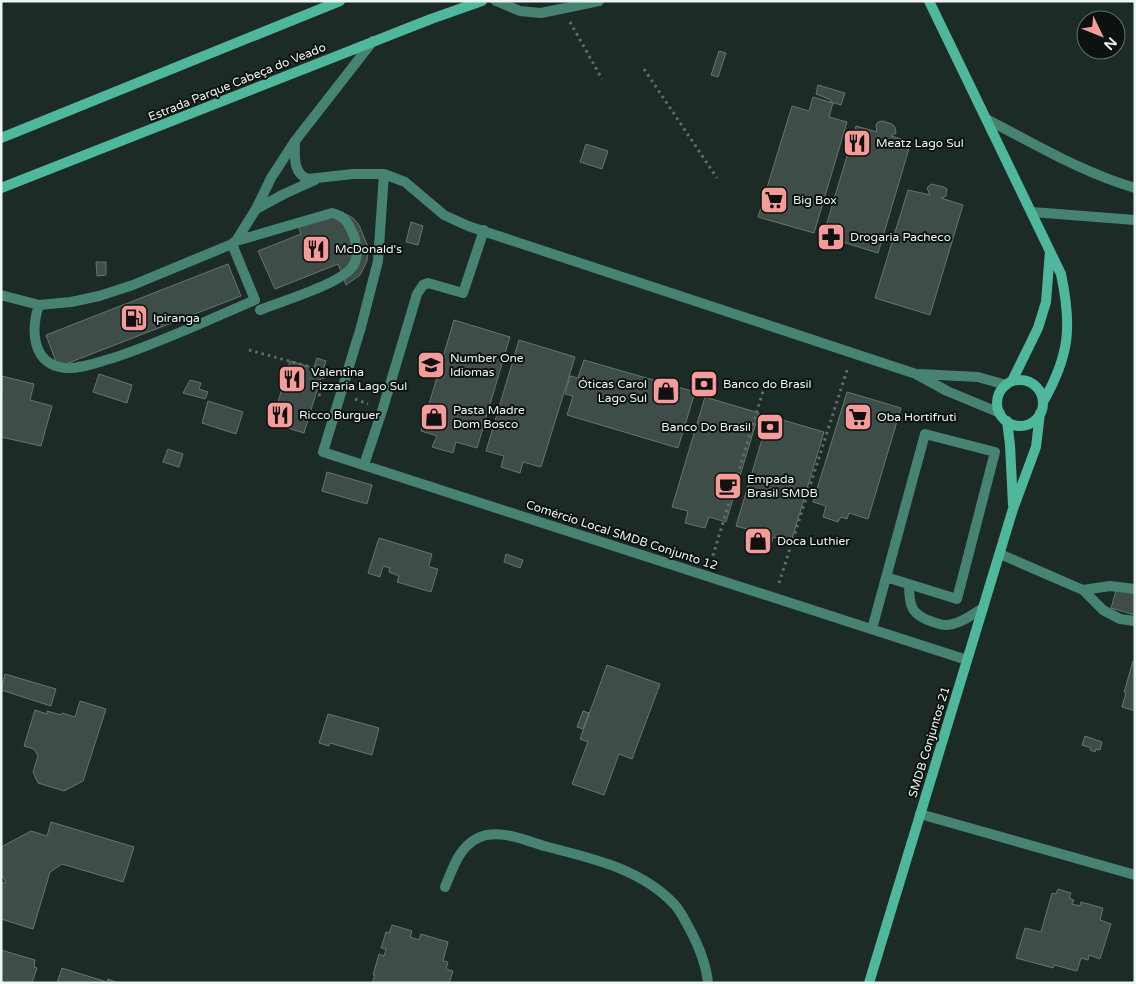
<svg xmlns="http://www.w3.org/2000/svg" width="1136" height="984" viewBox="0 0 1136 984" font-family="'Varela Round',sans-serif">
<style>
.building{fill:#3e4d48;stroke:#657570}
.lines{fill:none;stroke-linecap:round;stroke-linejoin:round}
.path{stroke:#606d69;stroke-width:3;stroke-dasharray:2.5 4;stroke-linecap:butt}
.lane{stroke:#468372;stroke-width:10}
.street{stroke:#468372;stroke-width:10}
.secondary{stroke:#4fb79c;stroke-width:10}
.labels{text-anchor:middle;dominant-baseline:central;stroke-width:4;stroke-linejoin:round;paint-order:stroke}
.street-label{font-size:12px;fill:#ecf5f2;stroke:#0c1210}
.poi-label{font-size:12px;fill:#ecf5f2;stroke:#0c1210;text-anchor:start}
</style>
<rect width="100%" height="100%" fill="#1d2b27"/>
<path class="building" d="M719,51L726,53L718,77L711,75Z
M818,85L845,93L841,105L831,102V100L816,94Z
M813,97L833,103L829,117L847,122L814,233L758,217L792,106L809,111Z
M882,121L892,124L895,127L896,133L891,136L911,142L878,253L823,236L856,126L877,132L876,125L878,122Z
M586,144L608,151L602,169L580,162Z
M931,184L944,187L947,189L946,196L941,198L963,205L930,315L875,298L908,190L930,195L927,188Z
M342,212L353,218L359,225L368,247L367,261L360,275L346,285L338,264L275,289L258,251L301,234L297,222Z
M411,222L423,226L418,245L406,242Z
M96,262H106V275L97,276Z
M228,264L241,296L58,367L46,335Z
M454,320L510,337L477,448L456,442L453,453L432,447L437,436L421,431Z
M519,340L575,357L541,467L523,462L520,473L501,467L504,456L486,451Z
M317,358L326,361L304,433L272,423L290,361L314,368Z
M584,360L695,392L678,448L567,415L573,396L565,394L570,376L578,378Z
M99,374L132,385L127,403L93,392Z
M2,376L34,384L30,400L52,406L41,446L1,437Z
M190,380L201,383L199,389L208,392L205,399L183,393Z
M847,392L901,408L868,519L849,513L847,519L841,517L838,522L823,517L826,506L813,502Z
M705,397L759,413L726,522L709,517L705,528L685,523L688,511L672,507Z
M208,401L243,412L236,434L202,423Z
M769,416L824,432L791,542L773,537L770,548L750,542L754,531L736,526Z
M168,449L183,454L179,467L163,462Z
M327,472L372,485L367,504L322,491Z
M379,538L432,554L429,565L430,567L438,569L431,592L397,582L399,576L389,572L390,568L383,566L380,577L368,573Z
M506,554L523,560L520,568L504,562Z
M1117,587L1135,593V615L1111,608Z
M1133,661L1135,662V711L1122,707L1126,693L1124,692L1125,689Z
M607,665L660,684L632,759L619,754L604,795L572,784L588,742L580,739Z
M5,674L56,689L51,706L1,690Z
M80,701L106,709L83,781L64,791L38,783L33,772L38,756L34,749L24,746L35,710L47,714V711L61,715L62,713L75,717Z
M583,711L589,713L583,729L577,727Z
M328,714L379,728L372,755L330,743L329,746L319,743Z
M1085,736L1102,742L1100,750L1096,749L1095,752L1090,750L1091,748L1082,745Z
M51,822L134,847L123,882L62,864L50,872L33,929L1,919V884L6,882L1,874V847L31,831L47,836Z
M1058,889L1071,893L1069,898L1074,900L1072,904L1080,906L1081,902L1103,908L1100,920L1111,924L1100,959L1089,955L1088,960L1081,958L1077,971L1054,965L1053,968L1016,958L1025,928L1041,932L1052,893L1056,894Z
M392,925L412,931L410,937L419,940L421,934L448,942L443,961L448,962L446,969L453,971L449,983H372L375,975H373L379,954L384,956L386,949L381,948L386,932L389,933Z
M1,950L35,960L34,967L37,968L32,983H1Z
M62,968L107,982L108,979L118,983H57Z"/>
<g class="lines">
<path class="path" d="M570,22L602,79
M644,69L717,178
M249,350L325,371L318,395H324
M355,399L368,404
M711,562L764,388
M779,583L848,367"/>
<path class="lane" d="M496,1L520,11L541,13L599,1
M295,141C295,155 292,173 308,179L353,174H384L405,182L444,215L468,226L916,374L947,391L1000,413
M384,174L378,261L361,327L323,452L967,660
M256,209L271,178L295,141L373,41
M236,241L332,213C345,216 349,224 354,236C357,246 359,257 353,266C341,284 282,301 260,310
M233,243L236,241L256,209L284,194L315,180
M1,295L39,305L71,302L99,296L133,285L232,244L255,300C208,320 162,342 113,358C98,362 81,369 65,368C31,364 31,329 39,305
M920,374L978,377L1006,385
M364,465L383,408L417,294L423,285L428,283L463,293L484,230
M1000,554L1083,590L1103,610L1120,619L1135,621
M909,584C909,606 911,615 933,622C937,623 941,625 945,625C958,625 972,615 983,608
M1083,590L1110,586L1135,589
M872,629L925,434L995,452L957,599L886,577
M920,814L1135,875
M445,887C453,868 459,847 478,838C497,828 525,840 544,846C590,858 640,868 674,904C680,910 684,919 688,926C698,944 706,963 708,983"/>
<path class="street" d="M988,120C1035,144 1083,173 1135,188
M1032,212L1135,220"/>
<path class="secondary" d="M929,1L1061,274C1072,326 1070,355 1043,402
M1,138L340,1
M1,188L431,19L482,1
M997 403a23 23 0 1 1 46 0a23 23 0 1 1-46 0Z
M1012,381L1038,328L1046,302L1050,251
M1007,421L1010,445L1013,505
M869,983L1013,509L1036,447L1040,413"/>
</g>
<defs>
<g id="restaurant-square" transform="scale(1.4375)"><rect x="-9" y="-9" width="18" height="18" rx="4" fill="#f59b9a" stroke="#0c1210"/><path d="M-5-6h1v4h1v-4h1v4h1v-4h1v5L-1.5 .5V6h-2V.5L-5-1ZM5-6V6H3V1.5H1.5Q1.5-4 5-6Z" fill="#111"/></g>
<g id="supermarket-square" transform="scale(1.4375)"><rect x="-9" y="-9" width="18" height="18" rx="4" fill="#f59b9a" stroke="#0c1210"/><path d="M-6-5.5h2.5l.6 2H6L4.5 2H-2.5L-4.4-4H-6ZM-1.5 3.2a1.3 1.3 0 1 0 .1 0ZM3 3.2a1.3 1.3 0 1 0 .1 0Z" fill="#111"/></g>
<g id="pharmacy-square" transform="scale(1.4375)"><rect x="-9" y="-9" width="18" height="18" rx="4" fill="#f59b9a" stroke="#0c1210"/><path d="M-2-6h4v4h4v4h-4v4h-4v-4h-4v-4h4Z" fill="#111"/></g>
<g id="fuel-square" transform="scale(1.4375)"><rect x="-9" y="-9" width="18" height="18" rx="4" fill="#f59b9a" stroke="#0c1210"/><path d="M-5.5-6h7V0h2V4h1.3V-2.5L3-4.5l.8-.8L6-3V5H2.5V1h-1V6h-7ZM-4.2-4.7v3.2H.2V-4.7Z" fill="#111"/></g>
<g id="school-square" transform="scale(1.4375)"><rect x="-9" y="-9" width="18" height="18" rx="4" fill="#f59b9a" stroke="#0c1210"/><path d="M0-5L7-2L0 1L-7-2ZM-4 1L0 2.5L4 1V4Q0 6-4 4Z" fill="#111"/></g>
<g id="bank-square" transform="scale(1.4375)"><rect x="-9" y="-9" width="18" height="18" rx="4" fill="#f59b9a" stroke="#0c1210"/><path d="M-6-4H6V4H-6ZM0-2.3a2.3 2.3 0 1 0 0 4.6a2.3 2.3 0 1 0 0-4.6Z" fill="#111"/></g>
<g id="shop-square" transform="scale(1.4375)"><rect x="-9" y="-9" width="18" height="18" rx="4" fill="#f59b9a" stroke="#0c1210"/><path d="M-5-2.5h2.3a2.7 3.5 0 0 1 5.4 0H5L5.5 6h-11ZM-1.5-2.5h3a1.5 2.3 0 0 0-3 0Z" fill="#111"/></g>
<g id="cafe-square" transform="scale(1.4375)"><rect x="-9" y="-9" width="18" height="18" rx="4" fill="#f59b9a" stroke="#0c1210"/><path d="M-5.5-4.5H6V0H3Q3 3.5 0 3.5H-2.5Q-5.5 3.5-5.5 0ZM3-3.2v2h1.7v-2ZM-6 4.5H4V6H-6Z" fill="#111"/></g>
</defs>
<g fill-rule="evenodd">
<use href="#restaurant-square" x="857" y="143"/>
<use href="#supermarket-square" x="774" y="200"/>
<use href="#pharmacy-square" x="831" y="237"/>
<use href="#restaurant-square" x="316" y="249"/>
<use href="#fuel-square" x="134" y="318"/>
<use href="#school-square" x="431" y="365"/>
<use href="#restaurant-square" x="292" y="379"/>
<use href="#bank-square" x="704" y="384"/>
<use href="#shop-square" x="666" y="391"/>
<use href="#restaurant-square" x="280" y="415"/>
<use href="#shop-square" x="434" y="417"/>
<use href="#supermarket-square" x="858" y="417"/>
<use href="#bank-square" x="770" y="427"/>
<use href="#cafe-square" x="728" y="486"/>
<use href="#shop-square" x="758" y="541"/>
</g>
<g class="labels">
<g class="street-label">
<text transform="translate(237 82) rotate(-22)">Estrada Parque Cabeça do Veado</text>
<text transform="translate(622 535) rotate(18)">Comércio Local SMDB Conjunto 12</text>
<text transform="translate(929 742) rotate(-73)">SMDB Conjuntos 21</text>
</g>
<g class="poi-label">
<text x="876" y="143">Meatz Lago Sul</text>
<text x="793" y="200">Big Box</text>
<text x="850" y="237">Drogaria Pacheco</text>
<text x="335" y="249">McDonald's</text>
<text x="153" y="318">Ipiranga</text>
<text x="450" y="358">Number One<tspan x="450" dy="14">Idiomas</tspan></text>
<text x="311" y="372">Valentina<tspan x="311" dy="14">Pizzaria Lago Sul</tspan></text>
<text x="647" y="384" text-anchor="end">Óticas Carol<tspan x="647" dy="14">Lago Sul</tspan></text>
<text x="723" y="384">Banco do Brasil</text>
<text x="453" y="410">Pasta Madre<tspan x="453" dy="14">Dom Bosco</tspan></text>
<text x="299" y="415">Ricco Burguer</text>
<text x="877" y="417">Oba Hortifruti</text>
<text x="751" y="427" text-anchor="end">Banco Do Brasil</text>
<text x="747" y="479">Empada<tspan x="747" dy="14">Brasil SMDB</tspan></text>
<text x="777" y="541">Doca Luthier</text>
</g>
</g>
<rect width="1136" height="984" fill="none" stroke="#ecf5f2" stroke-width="5"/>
<g transform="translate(1101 35) rotate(133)"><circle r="24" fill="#0c1210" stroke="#666d6a"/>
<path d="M0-4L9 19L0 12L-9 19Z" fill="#f59b9a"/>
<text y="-8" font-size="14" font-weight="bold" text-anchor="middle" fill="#ecf5f2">N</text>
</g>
</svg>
